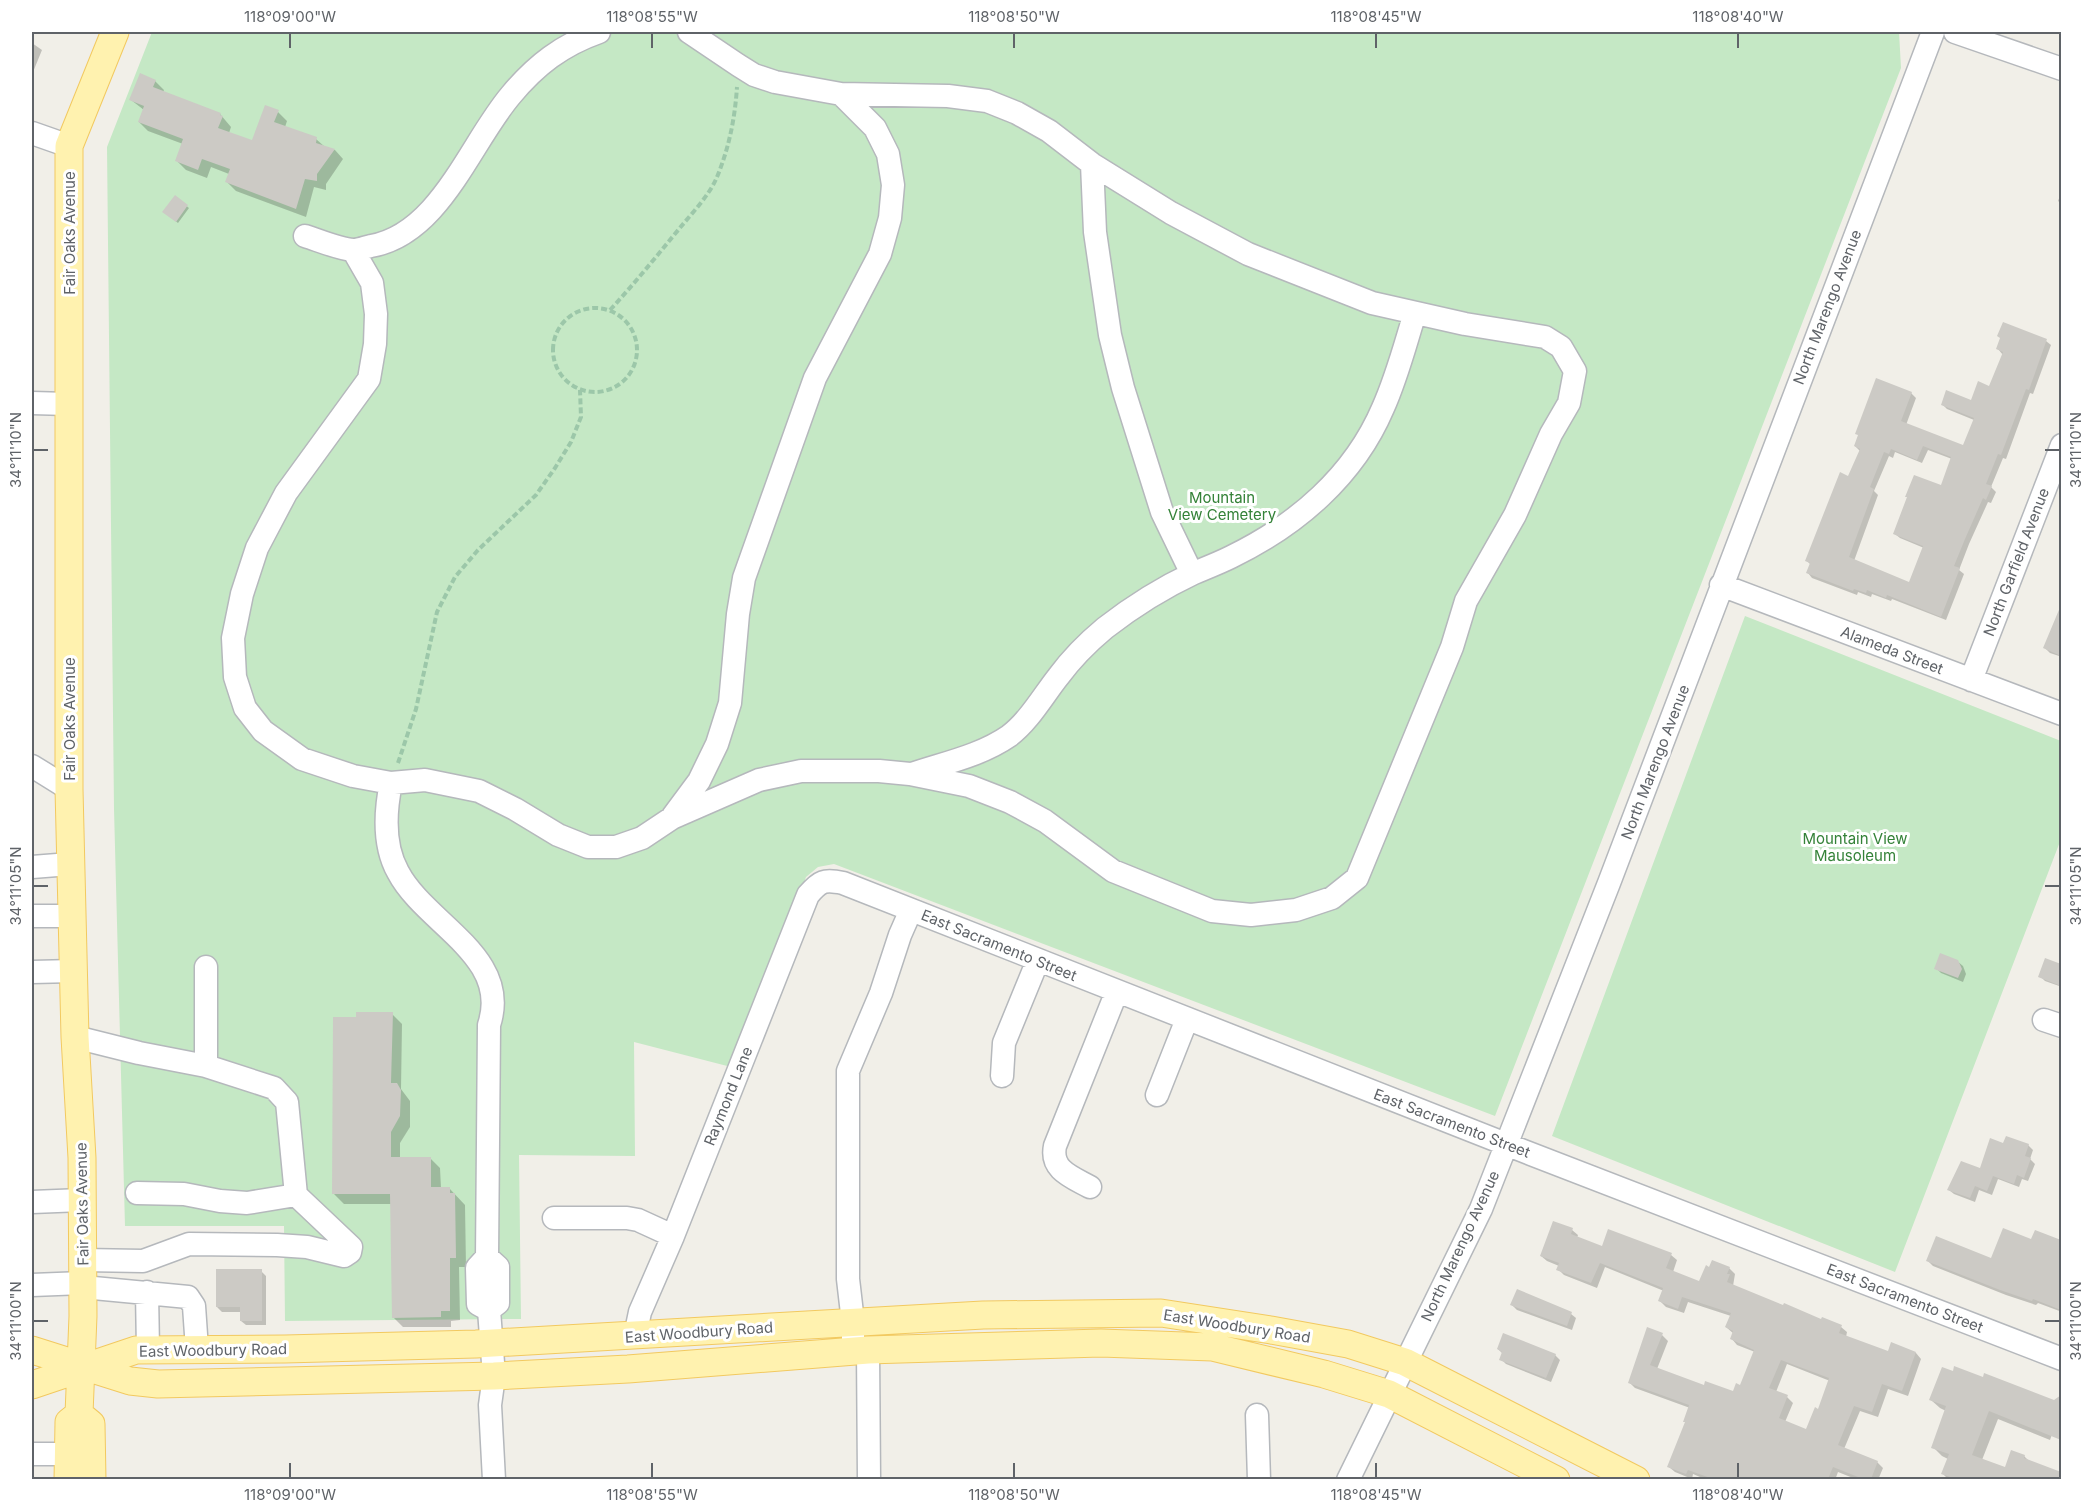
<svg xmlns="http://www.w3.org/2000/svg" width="2093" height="1511" viewBox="0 0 2093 1511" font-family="Inter,sans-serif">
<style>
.green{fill:#c5e8c5}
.shadow{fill:#0003;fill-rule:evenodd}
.building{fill:#cccac5;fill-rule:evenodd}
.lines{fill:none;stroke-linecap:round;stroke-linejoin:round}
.minor-casing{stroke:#b5b8bc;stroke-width:25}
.major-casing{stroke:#f2c960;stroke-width:29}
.path{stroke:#9cc7a9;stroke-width:4;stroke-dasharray:6 3;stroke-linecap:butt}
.minor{stroke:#fff;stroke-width:22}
.major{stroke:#fff2af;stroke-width:27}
.ticks{fill:none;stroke:#5f6368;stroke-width:2}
.labels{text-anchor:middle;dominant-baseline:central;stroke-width:6;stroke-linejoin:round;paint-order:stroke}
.street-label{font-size:15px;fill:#5f6368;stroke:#fff}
.park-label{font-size:15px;fill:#348238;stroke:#fff}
.neatline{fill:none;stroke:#5f6368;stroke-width:2}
.ticks-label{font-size:15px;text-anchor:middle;fill:#5f6368}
</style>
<rect width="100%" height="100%" fill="#f1efe8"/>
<path class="green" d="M152,32H1899L1901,68L1495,1116L834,864L818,867L806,877L735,1068L634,1042L635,1156L519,1155L521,1319L285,1321L284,1226H125L114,809L107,147Z
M1745,616L2061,741V839L1895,1272L1552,1136Z"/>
<path class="shadow" d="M32,43L42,50L33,72H32Z
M155,81L164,90L163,92L220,114L231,127L229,133L253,142L278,112L287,121L285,127L316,139L325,147L335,150L343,159L326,184V190L314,187L306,217L236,191L227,182L229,174L211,167L207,178L186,170L177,161L183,144L148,131L139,122L144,110L131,100Z
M2062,191V204L2058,201Z
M175,197L189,208L178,223L164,212Z
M2046,341L2051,345L2033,394L2030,393L2006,459L2003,458L1991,487L1996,492L1991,503L1988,502L1969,544L1959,570L1964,574L1946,620L1892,599L1891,601L1872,594L1871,597L1858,592L1857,595L1812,578L1808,573L1811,565L1807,561L1849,478L1860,451L1855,446L1911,393L1916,398L1906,425L1964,447L1974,420L1947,409L1942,404L1972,402L1990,388L2003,355L1998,349ZM1928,450L1952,459L1941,487L1895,534L1900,538L1924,548L1910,584L1854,561L1878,495L1874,491L1889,456L1893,458L1895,452L1922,463Z
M32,428L33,516L32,520Z
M2062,608V657L2050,653L2045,648Z
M2046,960L2062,965V987L2045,981L2040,976Z
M1957,961L1963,966L1966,974L1963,982L1941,973L1936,968Z
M392,1014L402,1024L401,1089L410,1101V1127L400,1143V1158H430L440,1168L441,1188H449L465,1205L466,1267H459L460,1320L451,1321V1327H403L393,1317L392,1204H344L334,1194L357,1019Z
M2004,1145H2028L2033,1150L2030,1159L2035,1164L2028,1181L2022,1179L2019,1187L1998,1179L1992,1195L1979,1190L1975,1202L1954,1194L1949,1190L1980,1169Z
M1572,1230L1578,1235L1577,1238L1603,1248L1609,1231L1671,1255L1677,1260L1673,1272L1700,1283L1729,1268L1735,1274L1733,1286L1822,1321L1841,1327L1847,1332L1846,1337L1888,1353H1916L1921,1359L1908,1396L1888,1389L1878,1417L1860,1411L1844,1449L1877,1462L1883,1468L1878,1480H1858L1838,1472L1835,1480H1707L1693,1474L1692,1479L1675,1472L1669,1467L1686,1423L1690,1408L1635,1388L1629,1382L1662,1335L1668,1341L1657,1369L1705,1387L1734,1393L1741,1387L1755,1352L1737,1345L1732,1339L1734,1334L1726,1327L1731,1316L1688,1302L1684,1313L1666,1307L1660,1301L1664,1291L1605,1267L1597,1288L1564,1275L1558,1269L1559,1266L1547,1261L1541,1256ZM1787,1364L1830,1381L1818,1411L1806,1430L1785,1422L1793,1403L1787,1397L1776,1392Z
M2036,1232L2062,1241V1312L2038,1303L2036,1305L2006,1295L1933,1266L1928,1261L1992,1259L2032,1241Z
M261,1271L266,1276V1325H246L241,1321L242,1312H222L217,1307Z
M1512,1305L1571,1314L1576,1318L1572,1330L1517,1310Z
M1498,1349L1555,1355L1560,1360L1551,1382L1506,1364L1501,1359L1503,1354Z
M1931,1400L2061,1409L2050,1440L1998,1419L1982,1460L2006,1469L2024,1456L2030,1462L2062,1474V1480H1949L1943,1474L1948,1459L1942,1456L1933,1447L1946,1411L1940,1408Z"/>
<path class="building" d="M140,73L156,80L153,87L221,113L220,115L223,116L218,128L252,140L265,105L279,110L274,122L317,137L316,143L335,149L317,174V181L305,179L296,209L225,182L230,169L202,159L198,170L175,161L183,139L138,122L144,106L129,100Z
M175,195L188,205L176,222L162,212Z
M2003,322L2047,339L2029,390L2026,389L2001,455L1998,454L1986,484L1992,486L1986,500L1983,498L1965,539L1954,566L1960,568L1941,617L1887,595L1886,598L1867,590L1866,593L1854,589L1853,591L1806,573L1810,563L1805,561L1840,472L1848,476L1860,449L1854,446L1858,435L1855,434L1876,378L1912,392L1901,421L1963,445L1974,418L1941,405L1946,390L1971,400L1978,381L1989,386L2003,352L1996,349L2000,338L1997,336ZM1923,446L1951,457L1941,485L1914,475L1905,497H1907L1893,534L1923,546L1909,582L1849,557L1874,489L1870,487L1884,452L1889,454L1891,449L1917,460Z
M2061,605V656L2043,648Z
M1940,953L1958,960L1962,969L1958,978L1934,969Z
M2045,958L2061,964V986L2038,977Z
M356,1012H393L391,1083H397L401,1090L400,1116L391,1132V1157H431V1187H450V1193H455L456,1258H450V1311H441V1317L392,1318L390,1194H332L333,1017H356Z
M2006,1136L2029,1144L2025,1156L2031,1158L2024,1178L2017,1175L2014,1184L1993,1176L1987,1191L1975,1186L1970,1198L1947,1190L1961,1161L1980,1168L1990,1138L2003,1143Z
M1553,1221L1573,1228L1571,1234L1602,1246L1608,1229L1672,1253L1666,1268L1699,1281L1706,1265L1709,1267L1712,1260L1730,1267L1727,1274H1730L1727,1282L1783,1305L1784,1303L1821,1319L1822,1317L1842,1325L1839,1333L1888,1351L1891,1342L1916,1352L1902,1391L1882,1384L1872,1412L1854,1406L1838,1445L1878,1461L1871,1479H1863L1833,1467L1828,1479H1713L1688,1470L1686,1474L1667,1467L1685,1422H1683L1689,1405L1628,1383L1647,1327L1663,1333L1650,1365L1704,1385L1705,1381L1733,1391L1736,1383L1740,1385L1754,1350L1730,1339L1733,1331L1725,1327L1731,1313L1682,1297L1678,1309L1658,1301L1663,1288L1600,1263L1591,1283L1556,1270L1559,1263L1540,1256ZM1781,1360L1829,1378L1818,1409L1815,1407L1806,1429L1779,1418L1788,1395L1769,1388Z
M2003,1228L2031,1239L2035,1230L2061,1240V1310L2033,1299L2032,1301L2000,1290L1926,1261L1936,1236L1991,1258Z
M216,1269H262V1321H240V1307H216Z
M1517,1289L1572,1312L1567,1326L1510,1305Z
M1503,1333L1556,1354L1546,1378L1499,1360L1502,1352L1497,1349Z
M1954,1366L1983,1377L1984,1373L2054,1400L2061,1395V1440L1989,1411L1972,1455L2005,1467L2011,1450L2025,1455L2024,1458L2061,1472V1479H1956L1941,1474L1949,1454L1931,1448L1946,1406L1929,1400L1942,1367L1953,1371Z"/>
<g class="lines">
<g class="minor-casing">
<path id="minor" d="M1955,32L2062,69
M32,133L69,146
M1092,164L1095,232L1110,335L1123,388L1162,512L1192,574
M305,236C318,240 339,249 353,250C359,250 366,247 371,246C440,234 470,143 511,95C536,65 562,45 599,32
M353,250L372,283L376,314L375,344L369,379L286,493L257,548L242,594L233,638L235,677L245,708L263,731L302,759L353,776L391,783L425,780L479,791L515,809L558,835L588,847H616L642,838L672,818L759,780L801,771H879L910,774L969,786L1010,802L1045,821L1113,871L1212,911L1251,915L1296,910L1332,898L1357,878L1452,647L1466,601L1515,515L1551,434L1569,403L1575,371L1561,347L1545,337L1465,324L1372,303L1248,254L1171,213L1092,164L1049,131L1017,113L987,101L948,96L841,94L775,82L754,75L738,65L689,32
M32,403L68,404
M1721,585L2062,714
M1971,680L2062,445
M32,766L69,789
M912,774C944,763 980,756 1009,736C1029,721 1043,696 1058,677C1072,658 1087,643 1105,628C1132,607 1162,588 1194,573C1206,568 1219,563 1231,557C1297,525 1354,476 1383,408C1397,377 1405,345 1415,313
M391,783C385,812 383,845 398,872C425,924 512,956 489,1025L487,1257L477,1268L478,1304L489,1310
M673,816L699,781L717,744L730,703L738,614L744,578L815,378L880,254L890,218L893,185L888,154L875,128L841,94
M32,867L70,864
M32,916H72
M206,967V1066
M32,972L74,971
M2044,1020L2062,1026
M75,1037L139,1053L206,1066L274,1088L287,1102L296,1195L351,1247L350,1252L344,1256L307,1247L277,1245L189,1244L143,1261L83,1260
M1002,1076L1004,1043L1038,960
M1157,1095L1187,1019
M1090,1187C1072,1177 1050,1170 1055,1146L1117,991
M137,1193L184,1194L220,1201L247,1203L296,1195
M32,1202L82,1200
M554,1218H627L638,1220L673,1236
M487,1257L498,1267V1303L489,1310
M32,1285L83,1283
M83,1287L188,1297L194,1306L197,1349
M147,1292L148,1350
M489,1310L494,1376L490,1405L494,1480
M635,1336L640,1312L673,1236L808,895C820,881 824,879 843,883L1531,1154L2062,1359
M868,1350L869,1480
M853,1352V1322L848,1279V1071L881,993L900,935L911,910
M1257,1415L1259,1480
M32,1454H69
M1348,1480L1481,1209L1609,883L1933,32"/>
</g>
<g class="major-casing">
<path id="major" d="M32,1350L130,1381L158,1384L494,1376L628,1369L868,1350L1101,1343L1212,1347L1324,1374L1389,1394L1556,1480
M32,1385L136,1350L285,1349L476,1344L983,1315L1161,1313L1271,1330L1348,1344L1405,1362L1636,1480
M79,1414L91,1424L92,1480
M68,1480L69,1422L79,1414L83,1316L82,1158L75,1037L69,789V146L115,32"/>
</g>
<path class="path" d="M553 350a42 42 0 1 1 84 0a42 42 0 1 1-84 0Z
M610,310C634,284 656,257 679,229C692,213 709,196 717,177C729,148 735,118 737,87
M398,763L416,709L437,612L455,577L478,550L536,495L555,468L571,442L581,417L580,390"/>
<use href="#minor" class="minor"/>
<use href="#major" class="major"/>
</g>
<path class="ticks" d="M290,33V48M652,33V48M1014,33V48M1376,33V48M1738,33V48M33,450H48M2045,450H2060M33,886H48M2045,886H2060M33,1321H48M2045,1321H2060M290,1463V1478M652,1463V1478M1014,1463V1478M1376,1463V1478M1738,1463V1478"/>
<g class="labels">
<g class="street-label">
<text transform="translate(69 233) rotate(-90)">Fair Oaks Avenue</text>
<text transform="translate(1827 307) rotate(-69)">North Marengo Avenue</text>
<text transform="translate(2016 562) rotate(-69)">North Garfield Avenue</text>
<text transform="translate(1892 650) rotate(21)">Alameda Street</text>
<text transform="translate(69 719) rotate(-90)">Fair Oaks Avenue</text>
<text transform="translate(1655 762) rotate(-69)">North Marengo Avenue</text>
<text transform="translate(999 945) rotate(22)">East Sacramento Street</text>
<text transform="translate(728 1096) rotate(-68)">Raymond Lane</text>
<text transform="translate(1452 1123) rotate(21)">East Sacramento Street</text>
<text transform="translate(82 1204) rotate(-91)">Fair Oaks Avenue</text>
<text transform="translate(1460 1246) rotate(-65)">North Marengo Avenue</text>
<text transform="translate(1905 1298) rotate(21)">East Sacramento Street</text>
<text transform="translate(1237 1326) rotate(9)">East Woodbury Road</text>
<text transform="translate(699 1332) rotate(-4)">East Woodbury Road</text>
<text transform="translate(213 1350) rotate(-1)">East Woodbury Road</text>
</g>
<g class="park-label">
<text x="1222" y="497">Mountain<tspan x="1222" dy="17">View Cemetery</tspan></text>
<text x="1855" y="838">Mountain View<tspan x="1855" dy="17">Mausoleum</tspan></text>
</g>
</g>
<rect width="2093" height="1511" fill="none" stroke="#ffffff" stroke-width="66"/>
<rect x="33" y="33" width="2027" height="1445" class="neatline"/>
<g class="ticks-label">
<text x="290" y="22">118°09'00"W</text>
<text x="652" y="22">118°08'55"W</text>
<text x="1014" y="22">118°08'50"W</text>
<text x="1376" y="22">118°08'45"W</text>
<text x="1738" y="22">118°08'40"W</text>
<text transform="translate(16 450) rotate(-90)" y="5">34°11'10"N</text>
<text transform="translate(2076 450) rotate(-90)" y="5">34°11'10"N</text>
<text transform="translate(16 886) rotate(-90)" y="5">34°11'05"N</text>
<text transform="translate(2076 886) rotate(-90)" y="5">34°11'05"N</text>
<text transform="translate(16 1321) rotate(-90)" y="5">34°11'00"N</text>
<text transform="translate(2076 1321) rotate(-90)" y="5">34°11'00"N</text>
<text x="290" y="1500">118°09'00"W</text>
<text x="652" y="1500">118°08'55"W</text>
<text x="1014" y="1500">118°08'50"W</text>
<text x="1376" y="1500">118°08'45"W</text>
<text x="1738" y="1500">118°08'40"W</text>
</g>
</svg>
